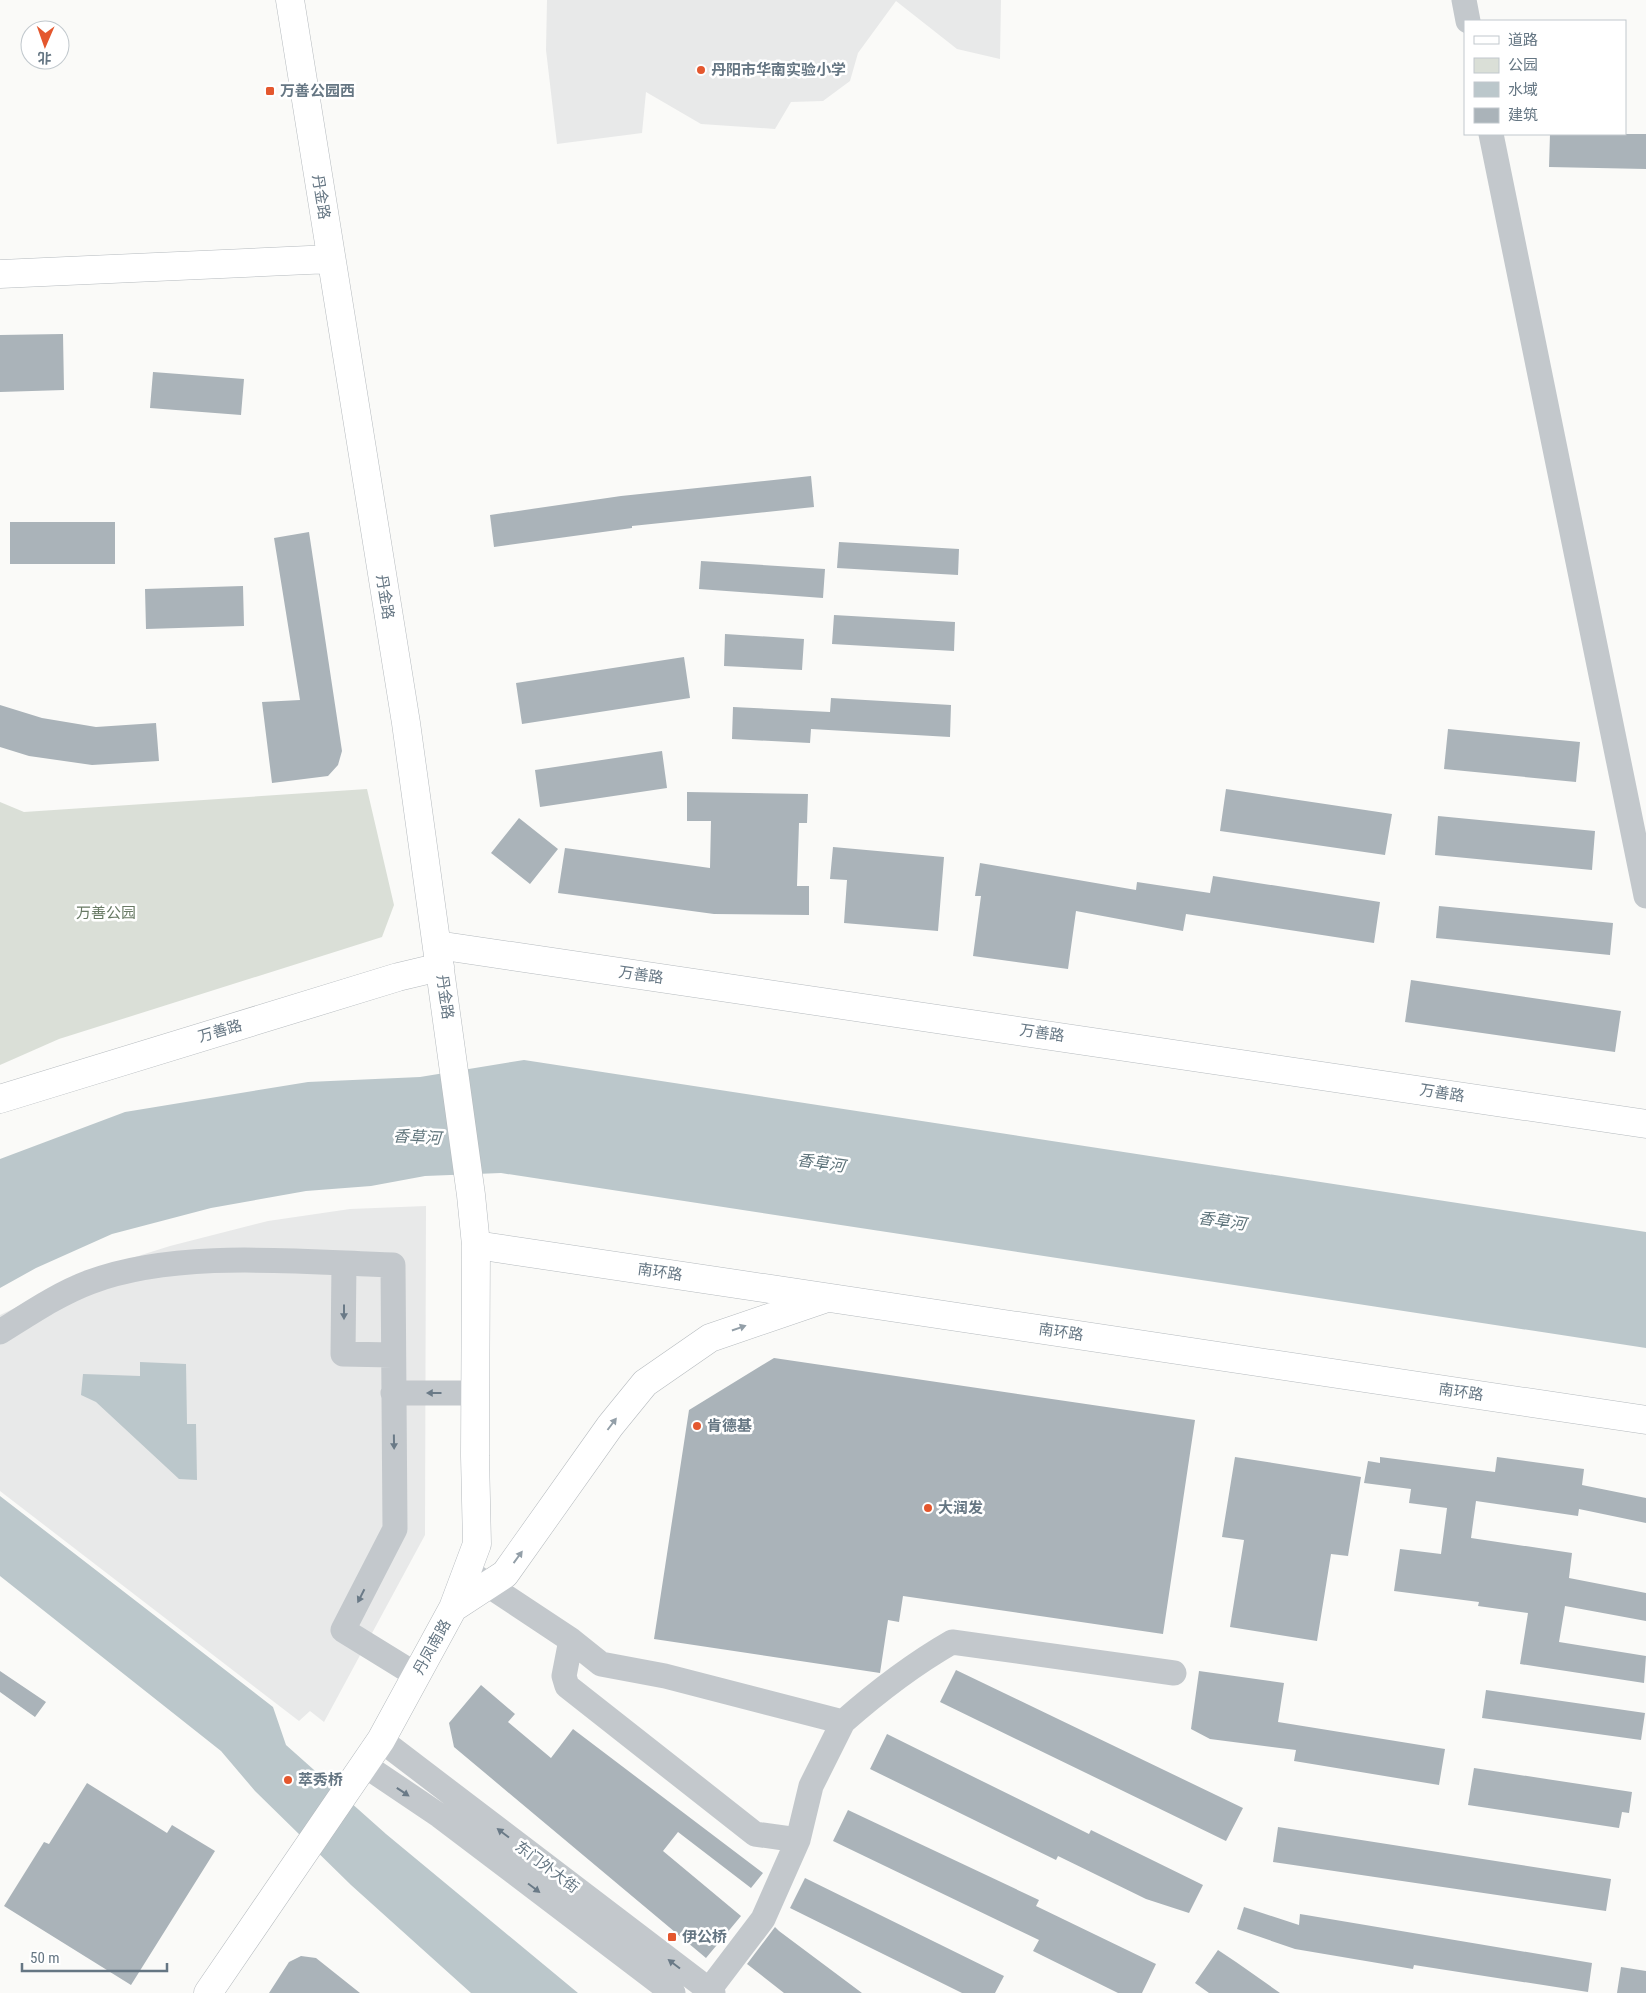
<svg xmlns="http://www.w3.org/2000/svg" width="1646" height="1993" viewBox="0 0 1646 1993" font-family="'Roboto Condensed','Noto Sans SC',sans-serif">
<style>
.built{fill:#e8e9e9}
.green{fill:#dadfd7}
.water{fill:#bbc7cb}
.building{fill:#aab3b9}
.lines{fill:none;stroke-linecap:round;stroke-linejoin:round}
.major-casing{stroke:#b5babe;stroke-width:29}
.minor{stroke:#c3c8cc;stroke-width:25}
.major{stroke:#fff;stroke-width:28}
.oneway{fill:#6a7a87}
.oneway2{fill:#939fa8}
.poi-dot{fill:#e4572e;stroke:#fff;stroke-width:2}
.labels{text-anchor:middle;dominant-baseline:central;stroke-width:5;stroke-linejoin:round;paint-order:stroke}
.poi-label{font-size:15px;font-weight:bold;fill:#657683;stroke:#fff;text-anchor:start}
.street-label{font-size:15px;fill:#657683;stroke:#fff}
.park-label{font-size:15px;fill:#687a64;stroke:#fff}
.water-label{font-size:16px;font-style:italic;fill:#60757c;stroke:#fff}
</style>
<rect width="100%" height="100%" fill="#fafaf8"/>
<path class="built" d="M547,0H1001L1000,59L957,49L896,1L858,53L850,81L823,101L791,102L775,129L701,124L646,92L642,133L557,144L546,50Z
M426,1206L425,1535L324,1722L310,1711L299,1721L0,1491V1315L97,1269L170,1246L268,1221L350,1209Z"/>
<path class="green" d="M367,789L394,905L382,937L59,1039L0,1065V802L24,812Z"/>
<path class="water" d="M524,1060L1646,1232V1348L501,1173L425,1176L371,1186L306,1191L211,1208L112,1234L36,1268L0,1288V1159L125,1112L308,1082L420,1077Z
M140,1362L186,1364L187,1424H196L197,1480L179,1479L96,1402L81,1395L83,1374L140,1376Z
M0,1496L273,1707L286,1745L386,1834L578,1993H471L351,1885L255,1791L221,1751L0,1576Z"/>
<path class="building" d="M1550,134H1646V169L1549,167Z
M63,334L64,390L0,392V335Z
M153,372L244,379L241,415L150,408Z
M811,476L814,507L632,526V528L494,547L490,515L621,496Z
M10,522H115V564H10Z
M309,532L342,751L338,765L328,776L272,783L262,702L300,700L274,538Z
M839,542L959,549L958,575L837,568Z
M701,561L825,569L823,598L699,589Z
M243,586L244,626L146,629L145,589Z
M834,615L955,622L954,651L832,644Z
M725,634L804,639L802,670L724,666Z
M684,657L690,698L522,724L516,683Z
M831,698L951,705L950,737L811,729L810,743L732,739L733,707L830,712Z
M0,705L42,718L96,727L156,723L159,761L92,765L29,756L0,747Z
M1448,729L1580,742L1576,782L1444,769Z
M662,751L667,788L540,807L535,770Z
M1226,789L1392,814L1385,855L1220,831Z
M687,792L808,794L807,823H799L797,886H809V915L714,914L558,893L565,848L710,868L711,821H687Z
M1438,816L1595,831L1592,870L1435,855Z
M519,818L558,849L530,884L491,853Z
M833,847L944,857L938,931L844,923L847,880L830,879Z
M980,863L1136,890L1137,882L1210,893L1213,876L1380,902L1374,943L1186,914L1183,931L1076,911L1068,969L973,956L981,896H975Z
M1439,906L1613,923L1610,955L1436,938Z
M1411,980L1621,1011L1615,1052L1405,1022Z
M774,1358L1195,1420L1163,1634L903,1596L899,1622L888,1620L880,1673L654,1639L689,1410Z
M1235,1457L1361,1477L1348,1556L1331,1554L1317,1641L1230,1627L1244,1540L1222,1537Z
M1380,1457L1495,1472L1497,1457L1584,1469L1582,1485L1646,1498V1523L1579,1509L1578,1516L1476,1501L1471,1538L1572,1553L1569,1578L1646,1593V1621L1565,1606L1559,1642L1646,1656L1644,1683L1520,1664L1528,1613L1478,1606L1479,1602L1394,1591L1400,1549L1441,1554L1447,1508L1409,1503L1411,1489L1364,1483L1368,1461L1380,1463Z
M956,1670L1243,1808L1226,1841L940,1702Z
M0,1671L46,1702L35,1717L0,1692Z
M1199,1671L1284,1683L1278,1722L1445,1749L1439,1785L1294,1761L1296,1750L1210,1739L1191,1729Z
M481,1685L515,1714L508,1722L551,1758L573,1729L763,1873L751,1888L678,1832L663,1851L741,1916L706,1958L454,1747L449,1723Z
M1486,1690L1645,1713L1641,1740L1482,1718Z
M887,1734L1089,1834L1091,1830L1203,1885L1189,1913L1146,1899L1058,1856L1056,1860L870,1769Z
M1474,1768L1632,1792L1629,1813L1622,1812L1619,1828L1468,1805Z
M87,1783L167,1833L172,1825L215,1851L131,1985L4,1906L44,1842L49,1844Z
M848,1810L1039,1900L1036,1906L1156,1964L1142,1993H1118L1033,1951L1039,1940L833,1841Z
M1278,1827L1611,1879L1606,1911L1273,1862Z
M805,1878L1004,1976L995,1993H962L790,1908Z
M1244,1907L1299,1925L1300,1914L1592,1963L1588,1992L1414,1965L1413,1969L1295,1949L1237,1929Z
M775,1927L779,1931L862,1993H784L747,1964Z
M1218,1950L1236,1962L1280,1993H1209L1195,1983Z
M301,1956L316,1958L360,1993H269L289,1962Z
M1621,1967L1646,1971V1993H1617Z"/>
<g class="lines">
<g class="major-casing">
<path id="major" d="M0,274L331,259
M437,945L1646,1124
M0,1099L398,977L440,967
M476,1245L1646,1420
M453,1608L505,1574L610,1426L645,1383L710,1338L824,1299
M208,1993L381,1740L453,1608L477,1544L475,1456L476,1245L471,1195L406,723L290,0"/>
</g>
<path class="minor" d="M1464,0L1468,21
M1491,134L1646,896
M344,1263L343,1354L392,1355
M0,1332C29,1314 58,1294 90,1282C178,1249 300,1262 393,1265L395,1529L343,1630L416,1675
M393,1393H475
M473,1575L571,1640L601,1664L665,1676L843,1722C877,1692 912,1665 952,1642L1174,1673
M571,1640L564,1676L567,1686L755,1834L798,1840L811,1786L843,1722
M381,1740L713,1993
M363,1764L440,1816L673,1993
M709,1990L763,1919L798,1840"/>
<use href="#major" class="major"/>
</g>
<defs><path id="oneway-solid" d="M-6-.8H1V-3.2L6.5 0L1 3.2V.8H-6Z" transform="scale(1.25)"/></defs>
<g class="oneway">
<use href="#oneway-solid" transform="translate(344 1312) rotate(90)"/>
<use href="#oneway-solid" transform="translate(434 1393) rotate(180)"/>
<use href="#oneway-solid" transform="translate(394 1442) rotate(89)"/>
<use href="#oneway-solid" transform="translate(361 1596) rotate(117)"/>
<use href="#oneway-solid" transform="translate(403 1792) rotate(34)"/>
<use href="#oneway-solid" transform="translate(503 1833) rotate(-143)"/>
<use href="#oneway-solid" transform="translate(534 1888) rotate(37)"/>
<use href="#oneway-solid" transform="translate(674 1964) rotate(-143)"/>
</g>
<g class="oneway2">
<use href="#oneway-solid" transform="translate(739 1328) rotate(-19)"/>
<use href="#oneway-solid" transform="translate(612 1424) rotate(-53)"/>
<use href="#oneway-solid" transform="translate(518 1557) rotate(-54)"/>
</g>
<g class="poi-dot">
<circle cx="701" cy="70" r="5"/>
<rect x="265" y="86" width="10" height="10" rx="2.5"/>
<circle cx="697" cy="1426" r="5"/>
<circle cx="928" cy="1508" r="5"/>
<circle cx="288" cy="1780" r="5"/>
<rect x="667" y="1932" width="10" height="10" rx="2.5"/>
</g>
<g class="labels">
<g class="poi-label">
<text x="711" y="70">丹阳市华南实验小学</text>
<text x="280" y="91">万善公园西</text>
<text x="707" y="1426">肯德基</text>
<text x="938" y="1508">大润发</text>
<text x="298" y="1780">萃秀桥</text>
<text x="682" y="1937">伊公桥</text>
</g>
<g class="street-label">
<text transform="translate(321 197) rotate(81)">丹金路</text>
<text transform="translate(385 597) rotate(81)">丹金路</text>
<text transform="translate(641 975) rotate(8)">万善路</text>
<text transform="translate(445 997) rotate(82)">丹金路</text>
<text transform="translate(220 1031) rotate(-16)">万善路</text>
<text transform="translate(1042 1033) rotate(8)">万善路</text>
<text transform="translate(1442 1093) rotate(9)">万善路</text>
<text transform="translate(660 1272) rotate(8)">南环路</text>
<text transform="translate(1061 1332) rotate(8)">南环路</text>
<text transform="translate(1461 1392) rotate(8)">南环路</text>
<text transform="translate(432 1647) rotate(-61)">丹凤南路</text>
<text transform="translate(547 1867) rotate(37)">东门外大街</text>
</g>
<g class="park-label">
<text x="106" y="913">万善公园</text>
</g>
<g class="water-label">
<text transform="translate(417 1137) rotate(3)">香草河</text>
<text transform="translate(821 1163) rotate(8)">香草河</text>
<text transform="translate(1222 1221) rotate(8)">香草河</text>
</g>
</g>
<rect x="1464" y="20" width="162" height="115" fill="#ffffff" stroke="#c1c8cd"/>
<rect x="1474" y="36" width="25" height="8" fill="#ffffff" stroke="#c1c8cd"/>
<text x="1508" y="45" font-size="15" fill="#657683">道路</text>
<rect x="1474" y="58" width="25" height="15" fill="#dadfd7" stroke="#c1c8cd"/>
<text x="1508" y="70" font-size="15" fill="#657683">公园</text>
<rect x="1474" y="82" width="25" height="15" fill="#bbc7cb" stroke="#c1c8cd"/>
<text x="1508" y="95" font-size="15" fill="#657683">水域</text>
<rect x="1474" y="108" width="25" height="15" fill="#aab3b9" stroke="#c1c8cd"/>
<text x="1508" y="120" font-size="15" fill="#657683">建筑</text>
<g transform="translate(45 45) rotate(182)"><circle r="24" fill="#ffffff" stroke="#c1c8cd"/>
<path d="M0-4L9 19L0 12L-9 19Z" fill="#e4572e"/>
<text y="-8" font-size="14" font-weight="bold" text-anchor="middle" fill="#657683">北</text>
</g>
<path d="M22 1963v8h145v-8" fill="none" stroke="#657683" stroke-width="2.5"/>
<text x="30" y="1963" font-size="15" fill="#657683" stroke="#ffffff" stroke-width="4" paint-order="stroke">50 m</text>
</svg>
